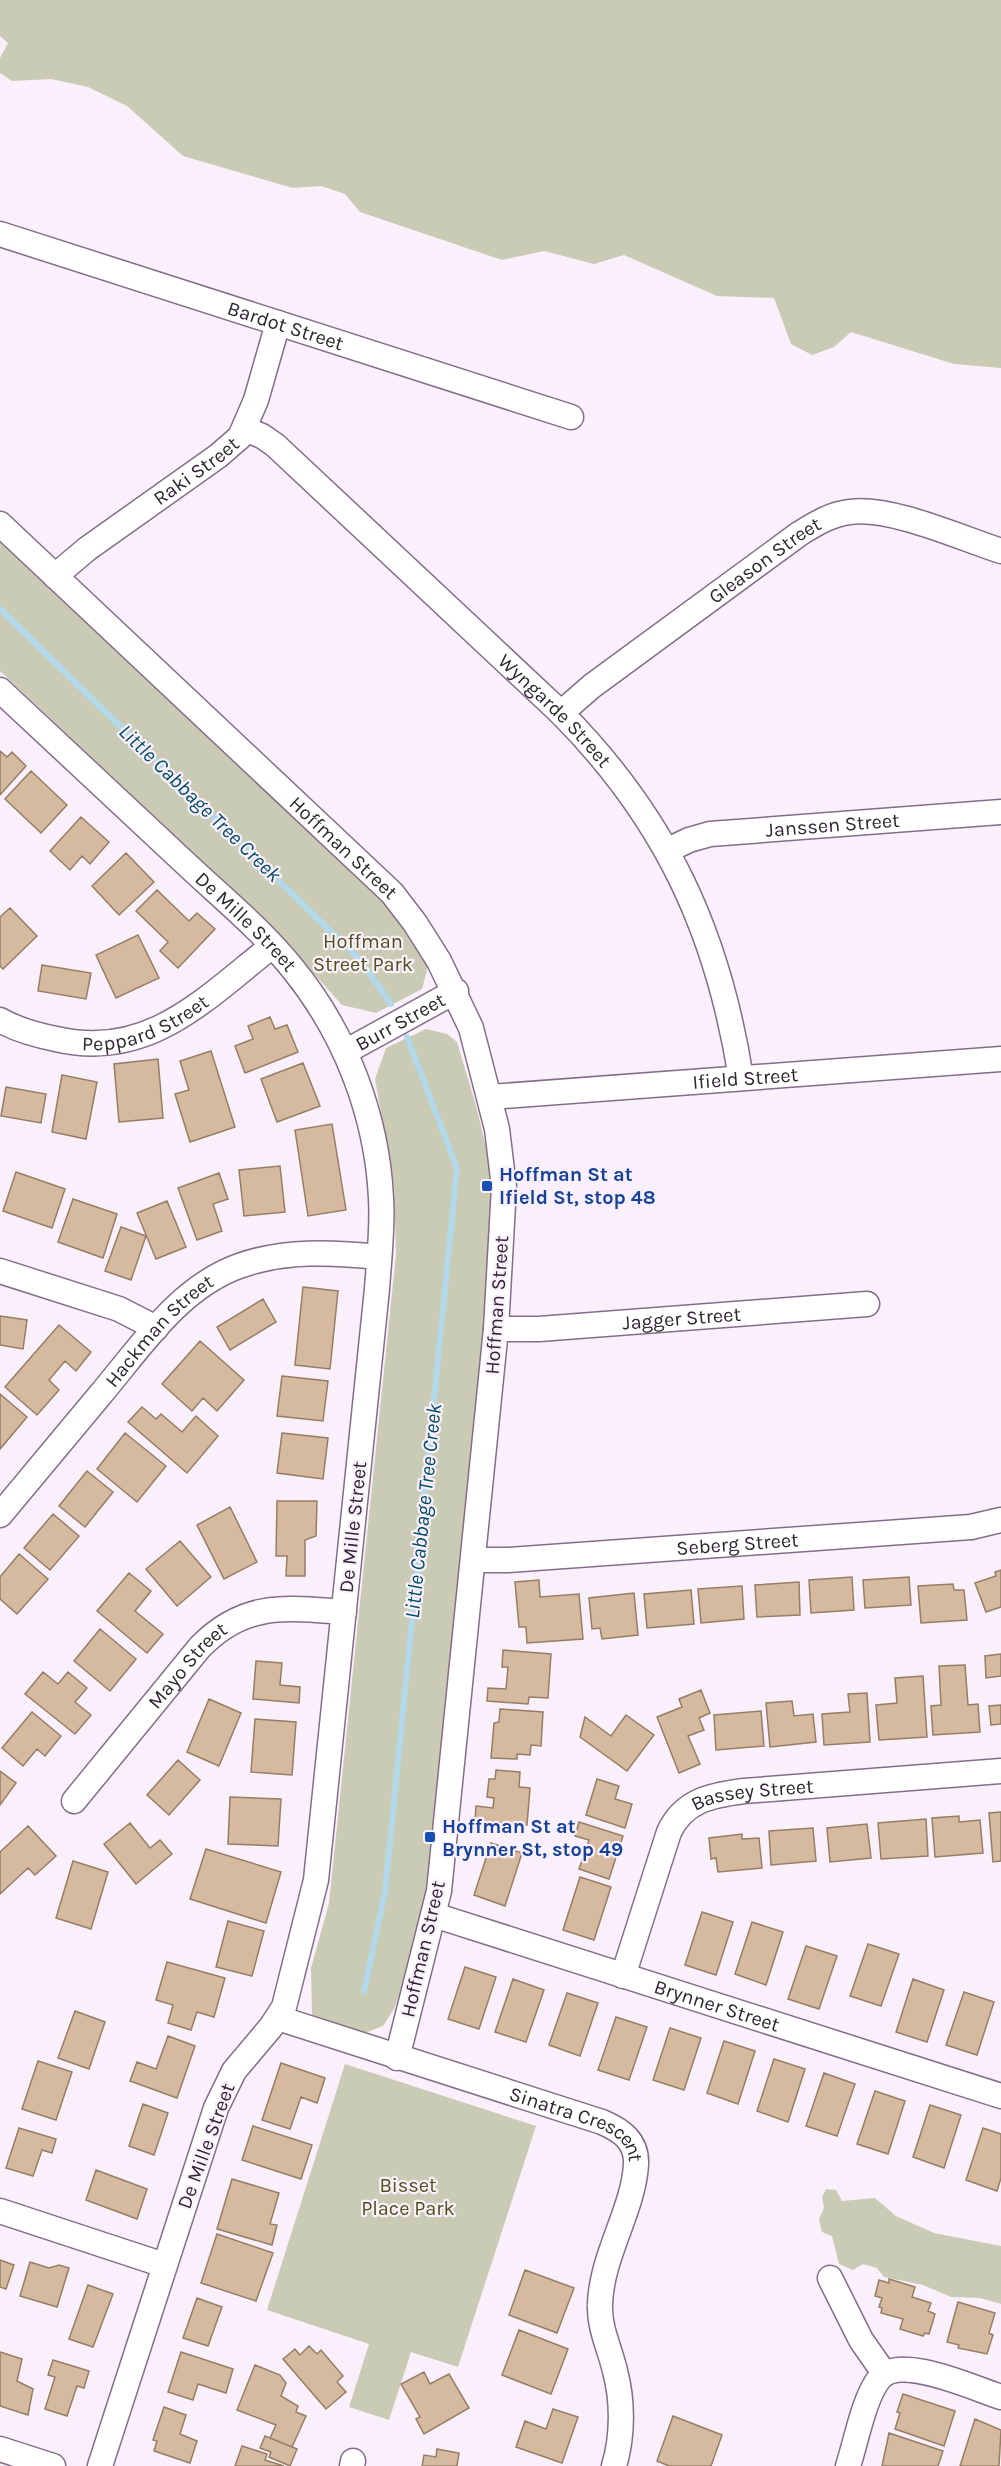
<svg xmlns="http://www.w3.org/2000/svg" width="1001" height="2466" viewBox="0 0 1001 2466" font-family="Karla,sans-serif">
<style>
.green{fill:#c9cbb5}
.lines{fill:none;stroke-linecap:round;stroke-linejoin:round}
.stream{stroke:#b2d8ea;stroke-width:6}
.building{fill:#d5ba9f;stroke:#967d63;stroke-width:1.5}
.street-casing{stroke:#846d88;stroke-width:27}
.street{stroke:#fff;stroke-width:24}
.transit-dot{fill:#1a4fb4;stroke:#faf0fc;stroke-width:2}
.labels{text-anchor:middle;dominant-baseline:central;stroke-width:4.5;stroke-linejoin:round;paint-order:stroke}
.street-label{font-size:20px;fill:#2f2631;stroke:#faf0fc}
.park-label{font-size:20px;fill:#4f5017;stroke:#faf0fc}
.transit-label{font-size:20px;font-weight:bold;fill:#164399;stroke:#faf0fc;text-anchor:start}
.water-label{font-size:21px;font-style:italic;fill:#004c64;stroke:#faf0fc}
</style>
<rect width="100%" height="100%" fill="#faf0fc"/>
<path class="green" d="M0,0H1001V368L954,364L851,332L834,347L812,355L791,344L774,298L717,296L624,255L594,264L544,251L502,260L360,212L345,194L321,186L293,188L183,156L127,106L88,87L51,79L12,81L0,73V58L8,43L0,36Z
M0,542L402,916L429,963L422,989L376,1013L342,1005L269,924L0,671Z
M426,1029L447,1034L457,1042L477,1109L492,1174L486,1324L424,1915L395,2007L383,2026L365,2033L312,2015L311,1968L329,1903L396,1254L394,1185L375,1079L386,1048Z
M345,2064L536,2126L458,2367L411,2352L389,2420L349,2407L369,2344L267,2310Z
M826,2189L836,2190L842,2201L875,2198L896,2216L934,2233L1001,2246V2304L980,2298L951,2297L923,2285L884,2277L877,2268L863,2264L853,2270L839,2264L832,2236L822,2232L819,2219L824,2208L822,2197Z"/>
<g class="lines">
<path class="stream" d="M0,609L360,960L391,1004
M364,1991L385,1892L457,1168L407,1037"/>
</g>
<path class="building" d="M0,751L7,757L12,752L26,766L0,795Z
M31,771L67,805L41,833L5,799Z
M81,817L109,842L90,864L82,856L70,870L50,851Z
M126,853L154,882L119,915L92,886Z
M157,890L189,921L197,913L215,929L178,968L160,951L168,942L136,911Z
M10,908L37,936L3,969L0,966V917Z
M138,935L159,978L116,998L96,955Z
M42,965L91,973L86,999L38,991Z
M270,1017L275,1029L287,1025L298,1052L245,1073L235,1046L253,1039L248,1026Z
M211,1051L235,1127L190,1142L175,1094L189,1090L180,1061Z
M158,1059L163,1118L119,1122L114,1064Z
M303,1063L320,1106L277,1122L261,1079Z
M62,1075L97,1082L86,1139L52,1132Z
M6,1087L46,1094L41,1123L1,1116Z
M332,1124L346,1210L308,1216L295,1130Z
M280,1166L285,1212L244,1216L239,1170Z
M16,1172L65,1189L52,1228L3,1211Z
M219,1173L228,1199L213,1204L222,1231L197,1240L178,1188Z
M73,1199L117,1214L103,1258L58,1242Z
M167,1201L186,1247L156,1259L137,1213Z
M121,1227L146,1236L131,1280L105,1271Z
M303,1287L338,1291L330,1369L295,1365Z
M263,1299L276,1322L230,1350L217,1327Z
M0,1316L27,1320L23,1349L0,1345Z
M59,1325L91,1352L76,1371L65,1361L49,1380L59,1390L37,1415L5,1387Z
M200,1341L244,1380L217,1411L203,1398L192,1411L162,1384Z
M282,1376L328,1381L323,1421L277,1416Z
M0,1394L27,1417L0,1449Z
M142,1407L156,1419L161,1414L182,1432L196,1416L218,1436L187,1473L128,1422Z
M125,1433L166,1466L137,1502L97,1469Z
M282,1433L328,1438L323,1479L277,1473Z
M87,1471L113,1492L85,1527L59,1506Z
M277,1501H317L316,1536L305,1540V1576H286L287,1556H276Z
M230,1507L257,1562L224,1579L197,1525Z
M53,1514L79,1536L50,1570L24,1548Z
M180,1541L211,1577L177,1606L146,1569Z
M19,1554L48,1579L17,1614L0,1599V1577Z
M1001,1570V1607L986,1612L975,1583L996,1576L995,1572Z
M129,1573L151,1591L135,1611L163,1634L147,1653L97,1611Z
M852,1577L854,1610L811,1613L809,1580Z
M909,1577L911,1605L865,1608L863,1580Z
M539,1580L540,1597L579,1594L583,1639L527,1643L526,1627H519L515,1582Z
M799,1582L800,1615L757,1617L755,1585Z
M953,1584L954,1590H964L967,1620L921,1623L918,1586Z
M742,1586L744,1619L701,1623L698,1589Z
M691,1590L694,1624L647,1628L644,1594Z
M634,1593L638,1635L602,1639L600,1628L592,1629L589,1598Z
M100,1629L136,1659L110,1691L74,1661Z
M503,1650L551,1654L548,1698L529,1697L528,1704L487,1701L488,1688L506,1689L508,1667H502Z
M1001,1654V1676L986,1678L985,1656Z
M256,1661L282,1663L280,1685L300,1687L299,1703L253,1699Z
M965,1665L968,1705L978,1704L980,1732L933,1735L931,1706L941,1705L939,1666Z
M43,1672L58,1684L68,1672L87,1688L75,1702L91,1715L75,1734L25,1694Z
M923,1676L927,1737L879,1740L876,1705L897,1703L895,1678Z
M701,1690L710,1713L699,1718L704,1730L688,1736L700,1764L679,1773L657,1717L682,1707L679,1699Z
M867,1693L870,1742L824,1745L822,1714L850,1712L848,1694Z
M209,1699L241,1713L219,1766L187,1752Z
M792,1701L794,1716L813,1714L816,1742L770,1747L766,1703Z
M1001,1705V1724L991,1725L989,1706Z
M500,1709L543,1712L541,1746L531,1745L530,1755L517,1754V1759L491,1758L494,1723L499,1722Z
M761,1711L764,1746L716,1750L714,1715Z
M32,1712L61,1736L45,1756L37,1749L23,1766L2,1748Z
M626,1715L654,1735L627,1771L580,1737L585,1717L611,1736Z
M255,1719L296,1722L292,1775L251,1772Z
M178,1760L200,1780L169,1815L147,1795Z
M496,1770L520,1772L519,1787L530,1788L527,1825L475,1821L476,1806L493,1808L494,1798L487,1797L489,1779H495Z
M0,1771L16,1783L0,1805Z
M597,1779L619,1786L615,1799L632,1804L625,1828L586,1815Z
M230,1797L281,1799L278,1846L228,1844Z
M1001,1812V1861L993,1862L989,1813Z
M959,1816V1822L980,1820L983,1853L935,1857L932,1818Z
M926,1819L928,1856L881,1859L878,1823Z
M579,1822L623,1836L609,1879L579,1869L589,1840L575,1836Z
M130,1823L150,1848L160,1840L172,1854L136,1884L104,1844Z
M867,1824L871,1858L830,1862L827,1828Z
M28,1826L56,1856L35,1875L28,1868L0,1894V1852Z
M813,1828L816,1861L771,1865L769,1831Z
M742,1834V1839L759,1838L762,1868L718,1872L716,1858L711,1859L709,1838Z
M491,1843L522,1853L505,1906L474,1895Z
M206,1849L281,1872L266,1923L190,1899Z
M73,1861L108,1872L91,1929L56,1918Z
M580,1877L611,1887L594,1940L563,1930Z
M702,1912L733,1922L716,1975L685,1965Z
M228,1921L264,1931L252,1976L216,1967Z
M752,1922L783,1932L766,1985L735,1974Z
M868,1944L899,1954L881,2006L850,1996Z
M806,1946L837,1956L819,2009L788,1999Z
M167,1962L225,1978L214,2017L197,2012L191,2030L168,2023L173,2005L156,2000Z
M465,1967L496,1977L479,2029L448,2019Z
M513,1979L544,1990L526,2042L495,2032Z
M913,1979L944,1990L927,2042L896,2032Z
M964,1992L994,2002L977,2055L946,2045Z
M567,1993L598,2003L580,2056L549,2045Z
M75,2011L105,2022L89,2069L58,2058Z
M616,2017L647,2027L629,2080L598,2070Z
M670,2028L701,2038L684,2090L653,2080Z
M168,2036L195,2046L177,2098L130,2081L137,2062L156,2069Z
M724,2041L755,2051L738,2104L707,2093Z
M774,2059L805,2069L788,2122L757,2111Z
M38,2061L72,2072L56,2120L22,2109Z
M281,2063L325,2078L317,2103L301,2097L290,2129L262,2120Z
M824,2073L855,2084L837,2136L806,2126Z
M875,2091L905,2101L888,2154L857,2144Z
M143,2104L168,2113L154,2155L129,2146Z
M930,2105L961,2115L944,2168L913,2157Z
M253,2126L312,2145L301,2179L242,2160Z
M19,2128L56,2139L52,2153L42,2150L33,2176L6,2168Z
M983,2128L1001,2134V2178L997,2191L966,2180Z
M96,2170L147,2189L137,2219L86,2200Z
M232,2179L279,2193L270,2224L277,2225L272,2245L217,2229Z
M217,2234L273,2253L256,2301L201,2283Z
M0,2260L14,2265L6,2289L0,2287Z
M30,2262L49,2268L59,2265L69,2268L57,2307L20,2296Z
M525,2270L574,2288L557,2333L509,2315Z
M889,2279L915,2287L912,2297L931,2303L928,2311L935,2314L929,2334L925,2333L923,2336L900,2329L903,2319L881,2313L882,2308L879,2307L882,2298L875,2296L879,2280L889,2283Z
M88,2285L113,2294L93,2347L69,2339Z
M197,2298L222,2307L208,2346L183,2338Z
M958,2302L995,2313L989,2333L993,2335L987,2354L958,2348L959,2345L947,2342Z
M519,2330L568,2349L551,2394L502,2375Z
M309,2346L317,2354L321,2350L343,2376L337,2382L346,2392L326,2409L283,2359L295,2349L300,2355Z
M0,2352L22,2359L17,2381L33,2389L28,2415L0,2406Z
M181,2352L233,2369L226,2393L198,2384L193,2400L168,2392Z
M53,2360L89,2371L84,2388L77,2386L67,2416L45,2409L55,2377L48,2375Z
M255,2365L280,2375L286,2383L281,2396L298,2406L296,2412L306,2416L292,2447L270,2438L276,2425L237,2410Z
M424,2372L430,2384L449,2374L469,2408L424,2434L416,2419L420,2417L401,2384Z
M903,2394L955,2411L944,2446L895,2429L900,2413L897,2412Z
M164,2407L186,2415L180,2434L197,2441L190,2463L154,2451L157,2441L153,2440Z
M553,2409L578,2417L562,2463L516,2447L525,2421L546,2429Z
M673,2416L722,2435L711,2466H669L657,2461Z
M975,2419L1001,2430L999,2466H960Z
M889,2433L943,2451L938,2466H882Z
M265,2436L297,2449L290,2466L269,2457L271,2452L260,2448Z
M242,2446L267,2454L265,2460L284,2466H235Z
M437,2449L459,2453L457,2466H422L424,2455L436,2457Z"/>
<g class="lines">
<g class="street-casing">
<g id="street">
<path id="s1" d="M0,234L571,417"/>
<path id="s2" d="M245,429L262,436L275,445L561,713C666,819 718,932 741,1078"/>
<path id="s3" d="M0,524L392,893L415,923L439,961L471,1028L497,1129L504,1187L496,1329L439,1891L397,2058"/>
<path id="s4" d="M55,576L87,549L218,456L240,437L256,400L278,323"/>
<path id="s5" d="M0,690C61,747 122,804 183,861C220,896 261,929 293,969C345,1033 377,1115 381,1198C383,1228 379,1259 377,1289L316,1880L284,2007L271,2027L234,2071L216,2108L100,2466"/>
<path id="s6" d="M561,713L592,686L799,534C815,524 831,514 850,512C890,506 961,538 1001,551"/>
<path id="s7" d="M668,850L689,840L710,834L1001,812"/>
<path id="s8" d="M0,1020C17,1030 36,1035 56,1039C148,1061 206,998 272,946"/>
<path id="s9" d="M345,1052L456,991"/>
<path id="s10" d="M490,1097L1001,1059"/>
<path d="M0,1271L119,1309L156,1328"/>
<path id="s11" d="M496,1329H539L867,1304"/>
<path id="s12" d="M0,1515C33,1475 67,1435 100,1395C140,1348 178,1288 239,1266C283,1250 333,1252 379,1257"/>
<path id="s13" d="M474,1560H508L971,1527L1001,1520"/>
<path id="s14" d="M74,1801L200,1647C245,1601 286,1608 344,1612"/>
<path id="s15" d="M434,1915L1001,2096"/>
<path id="s16" d="M623,1976L669,1832C684,1800 712,1795 744,1791L1001,1771"/>
<path id="s17" d="M278,2018L602,2122C621,2130 637,2141 636,2164C634,2209 601,2256 600,2305C599,2328 610,2349 615,2371C623,2401 623,2436 614,2466"/>
<path d="M0,2211L164,2265"/>
<path d="M830,2278L861,2340L884,2373"/>
<path d="M0,2449L53,2466"/>
<path d="M352,2466L353,2461"/>
<path d="M848,2466C856,2442 864,2398 879,2379C899,2353 975,2389 1001,2397"/>
</g>
</g>
<use href="#street" class="street"/>
</g>
<g class="transit-dot">
<rect x="481" y="1180" width="12" height="12" rx="3"/>
<rect x="424" y="1831" width="12" height="12" rx="3"/>
</g>
<g class="labels">
<g class="street-label">
<text stroke="none"><textPath href="#s1" startOffset="300">Bardot Street</textPath></text>
<text stroke="none"><textPath href="#s4" startOffset="176">Raki Street</textPath></text>
<text stroke="none"><textPath href="#s6" startOffset="255">Gleason Street</textPath></text>
<text stroke="none"><textPath href="#s2" startOffset="420">Wyngarde Street</textPath></text>
<text stroke="none"><textPath href="#s7" startOffset="168">Janssen Street</textPath></text>
<text stroke="none"><textPath href="#s3" startOffset="472">Hoffman Street</textPath></text>
<text stroke="none"><textPath href="#s5" startOffset="338">De Mille Street</textPath></text>
<text stroke="none"><textPath href="#s8" startOffset="153">Peppard Street</textPath></text>
<text stroke="none"><textPath href="#s9" startOffset="63">Burr Street</textPath></text>
<text stroke="none"><textPath href="#s10" startOffset="256">Ifield Street</textPath></text>
<text transform="translate(497 1305) rotate(-86)">Hoffman Street</text>
<text stroke="none"><textPath href="#s11" startOffset="186">Jagger Street</textPath></text>
<text stroke="none"><textPath href="#s12" startOffset="244">Hackman Street</textPath></text>
<text transform="translate(353 1527) rotate(-84)">De Mille Street</text>
<text stroke="none"><textPath href="#s13" startOffset="264">Seberg Street</textPath></text>
<text stroke="none"><textPath href="#s14" startOffset="177">Mayo Street</textPath></text>
<text stroke="none"><textPath href="#s16" startOffset="249">Bassey Street</textPath></text>
<text transform="translate(423 1949) rotate(-77)">Hoffman Street</text>
<text stroke="none"><textPath href="#s15" startOffset="297">Brynner Street</textPath></text>
<text stroke="none"><textPath href="#s17" startOffset="320">Sinatra Crescent</textPath></text>
<text transform="translate(206 2146) rotate(-70)">De Mille Street</text>
</g>
<g class="park-label">
<text x="363" y="941">Hoffman<tspan x="363" dy="23">Street Park</tspan></text>
<text x="408" y="2185">Bisset<tspan x="408" dy="23">Place Park</tspan></text>
</g>
<g class="transit-label">
<text x="499" y="1174">Hoffman St at<tspan x="499" dy="23">Ifield St, stop 48</tspan></text>
<text x="442" y="1826">Hoffman St at<tspan x="442" dy="23">Brynner St, stop 49</tspan></text>
</g>
<g class="water-label">
<text transform="translate(200 803) rotate(44)">Little Cabbage Tree Creek</text>
<text transform="translate(423 1511) rotate(-84)">Little Cabbage Tree Creek</text>
</g>
</g>
</svg>
